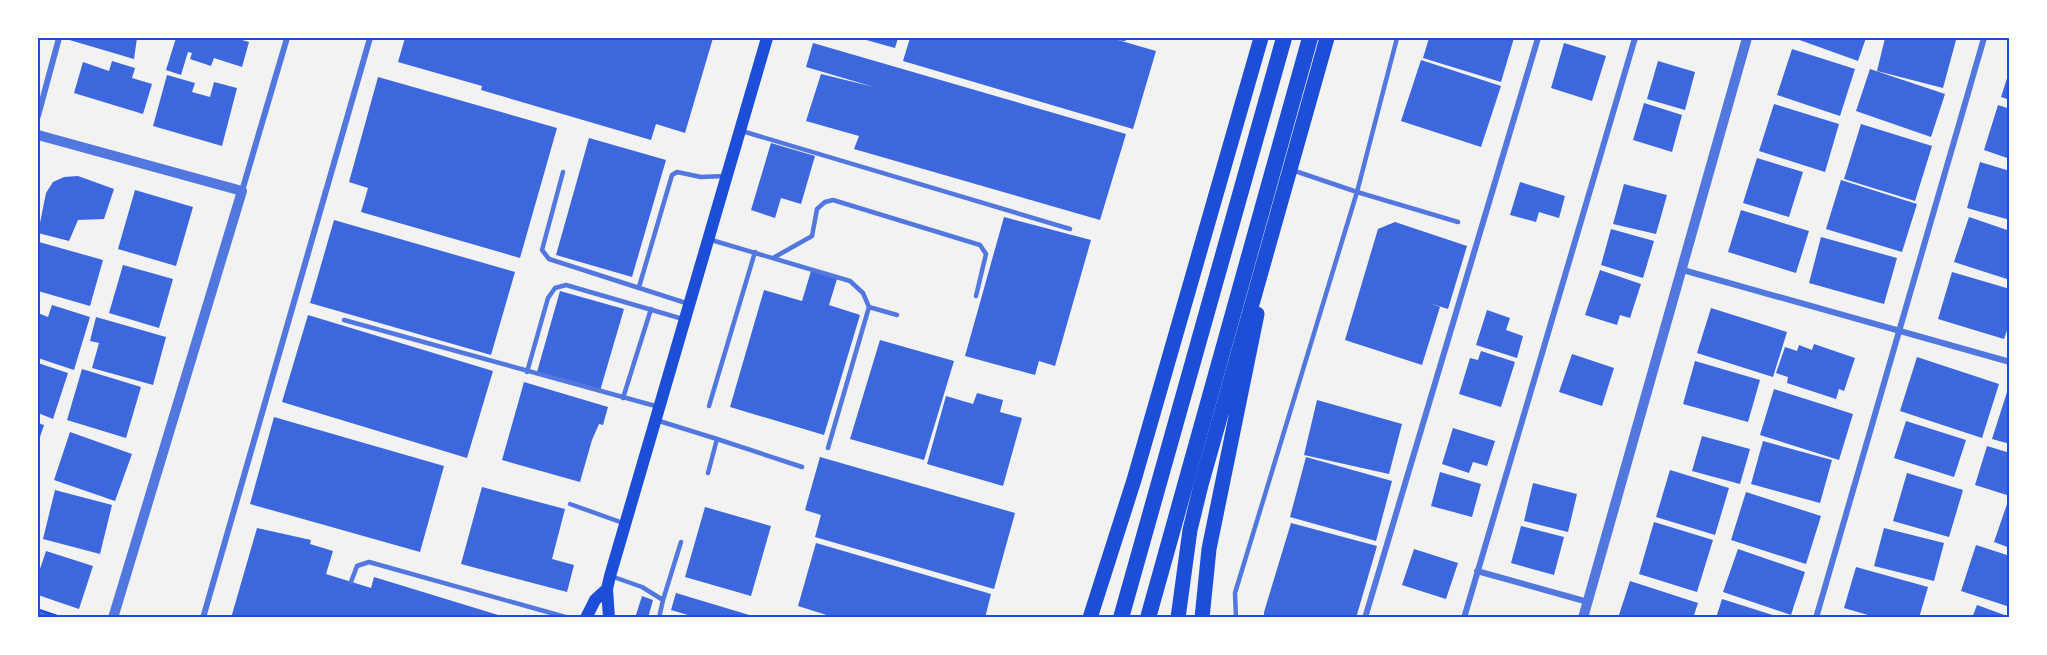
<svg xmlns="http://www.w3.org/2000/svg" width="2047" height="655" viewBox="0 0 2047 655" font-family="'Varela Round',sans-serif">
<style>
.building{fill:#3d67dc}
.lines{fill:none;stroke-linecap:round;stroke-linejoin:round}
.path{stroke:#1d4ed8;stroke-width:3}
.service{stroke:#5277de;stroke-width:4.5}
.minor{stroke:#5277de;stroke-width:6}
.tertiary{stroke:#5277de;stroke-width:10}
.secondary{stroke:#1d4ed8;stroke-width:12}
.trunk{stroke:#1d4ed8;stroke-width:15}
.motorway{stroke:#1d4ed8;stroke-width:16}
.neatline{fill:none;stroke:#1d4ed8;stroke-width:2}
</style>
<rect width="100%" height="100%" fill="#f2f2f2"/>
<path class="building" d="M67,38H137L134,59L66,39Z
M176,38H235L249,42L242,67L214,58L211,66L190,59L192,53L188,52L181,75L166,70Z
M405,38H713L685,133L656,124L651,140L481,90L482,86L398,62Z
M859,38H898L895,48Z
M910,38H1111L1156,51L1133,129L903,61Z
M1429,38H1514L1501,82L1423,58Z
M1794,38H1866L1858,61Z
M1885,38L1956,40L1943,88L1877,71Z
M813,43L1126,134L1100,220L854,149L859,136L806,121L821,74L874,87L806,67Z
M1564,43L1606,56L1592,101L1551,88Z
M1792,49L1855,69L1840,116L1777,95Z
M1421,60L1501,86L1481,147L1401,121Z
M112,61L135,68L132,78L152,84L143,114L74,93L83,62L109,71Z
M1658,61L1695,72L1685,110L1647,99Z
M1870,69L1945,94L1931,137L1856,111Z
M2009,72H2010V100L2001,97Z
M167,75L195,83L192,92L210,97L214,82L237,88L222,146L153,126Z
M378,77L557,128L520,258L361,212L368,188L349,182Z
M1644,103L1682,115L1672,152L1633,140Z
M1774,104L1839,124L1825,172L1759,151Z
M1998,105L2010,109V159L1984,150Z
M1861,124L1932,146L1915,201L1844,179Z
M589,138L666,160L632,277L556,255Z
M771,143L815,156L801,204L781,198L775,218L751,210Z
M1757,158L1803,172L1789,217L1743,203Z
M1980,162L2010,171V220L1967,208Z
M78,176L114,189L104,219L78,220L69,241L38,233L46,193L53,182L64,177Z
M1841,180L1917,204L1902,252L1826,229Z
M1520,182L1565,196L1559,218L1539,212L1536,222L1510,215Z
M1624,184L1667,195L1656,234L1613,224Z
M135,190L193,207L176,266L118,249Z
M1741,210L1809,231L1796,273L1728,252Z
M1004,217L1091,240L1055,366L1039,361L1035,375L965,356Z
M1969,217L2010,231V280L1954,262Z
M334,220L515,272L491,355L310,303Z
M1395,222L1467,246L1448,309L1429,303L1440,307L1422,365L1345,340L1378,229Z
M1611,229L1654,241L1643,278L1601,265Z
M1821,237L1897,258L1884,304L1809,283Z
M39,242L103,260L90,306L38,291Z
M123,265L173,279L159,328L109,313Z
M1600,270L1641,284L1630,318L1620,315L1617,325L1585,315Z
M811,271L837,279L829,305L860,315L824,435L730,407L764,290L802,301Z
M1952,272L2010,289V322L2004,339L1938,319Z
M560,291L624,309L600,391L537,372Z
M52,305L90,317L74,370L38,358V313L48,317Z
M1711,308L1787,332L1773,377L1697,353Z
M1487,310L1510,318L1506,330L1523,336L1517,358L1476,345Z
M308,315L493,371L467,458L282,402Z
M96,317L166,337L153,385L92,368L99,343L90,341Z
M880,340L954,361L924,460L850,439Z
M1814,344L1855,358L1844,391L1839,389L1836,399L1787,383L1788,377L1776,373L1785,347L1797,351L1799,345L1812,350Z
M1481,351L1515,362L1501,407L1459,394L1470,358L1478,360Z
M1572,354L1614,368L1602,406L1559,392Z
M1917,357L1999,384L1982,438L1900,411Z
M1695,361L1760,380L1748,422L1683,404Z
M38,363L68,373L53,419L38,413Z
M82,369L141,387L126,438L67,420Z
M524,382L608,407L603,425L599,424L592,440L580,482L502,460Z
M1774,389L1853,414L1839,460L1760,435Z
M2007,392L2010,393V444L1992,439Z
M977,393L1003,400L1000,412L1022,418L1003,486L927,464L946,396L973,404Z
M1317,400L1402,424L1389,474L1304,455Z
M274,417L444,466L420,552L250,504Z
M1906,421L1966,440L1954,477L1894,458Z
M38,423L44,425L38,443Z
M1453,428L1495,441L1487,466L1473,462L1469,473L1442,464Z
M70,432L132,454L115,501L54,480Z
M1702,436L1750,449L1740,484L1692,471Z
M1763,441L1832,460L1820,503L1751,484Z
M1987,446L2010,453V496L1975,485Z
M820,457L1015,513L994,589L815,537L821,515L805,510Z
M1306,457L1392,481L1376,541L1290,517Z
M1670,470L1729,488L1715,535L1656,517Z
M1440,472L1481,484L1472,517L1431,506Z
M1907,473L1963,490L1949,537L1893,521Z
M1533,483L1577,494L1568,532L1524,521Z
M482,487L565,509L552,559L574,565L567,592L461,564Z
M55,490L112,505L100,554L43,539Z
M1746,492L1821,516L1806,564L1731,540Z
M2007,504L2010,505V548L1994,542Z
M705,507L771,526L751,596L685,577Z
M1654,522L1713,540L1697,592L1639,574Z
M1291,523L1377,546L1356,618H1264V612Z
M1521,526L1564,537L1554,575L1511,563Z
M257,528L311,540L310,544L333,551L326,574L371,588L374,577L508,618H231Z
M1884,528L1944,543L1934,581L1874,566Z
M816,543L991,594L985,618H836L798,606Z
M1976,545L2010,556V607L1961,591Z
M1414,549L1458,563L1446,599L1402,585Z
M1738,549L1805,572L1791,615L1723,592Z
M46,551L93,566L79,609L38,595V575Z
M1856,567L1928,587L1919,618H1878L1844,608Z
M1630,581L1698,603L1693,618H1618Z
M676,593L756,617L755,618H698L671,610Z
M642,596L653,600L648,618H635Z
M1722,599L1779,617V618H1716Z
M1977,605L2010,617V618H1972Z
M38,612L57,617V618H38Z"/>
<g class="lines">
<path class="path" d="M38,610L62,618"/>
<path class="service" d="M1119,38L1124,39
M742,131L1070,229
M1292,170L1357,192L1458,222
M563,172L542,250L549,259L689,304
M708,239L850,281L863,293L869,307L828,448
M773,258L812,236L817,209L825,202L833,200L980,245L986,254L976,296
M639,287L672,175L677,172L701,177L725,176
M869,307L897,315
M344,320L659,407
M527,372L548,298L555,288L566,285L683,319
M623,398L651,309
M709,406L755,252
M656,420L717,439L708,473
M717,439L802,467
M570,504L623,523
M611,576L642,587L663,600L659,618
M351,582L357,566L369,562L569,618
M663,600L681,542
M1236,618L1235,593L1357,192L1397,38"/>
<path class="minor" d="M38,116L59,38
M242,191L287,38
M1683,270L2010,362
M1477,571L1588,602
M203,618L370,38
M1365,618L1538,38
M1464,618L1635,38
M1816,618L1984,38"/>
<path class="tertiary" d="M38,135L242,191L113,618
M1583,618L1747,38"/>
<path class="secondary" d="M586,618L595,600L607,589
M609,618L607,589L610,576L767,38"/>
<path class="trunk" d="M1090,618L1134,480L1261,38
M1178,618L1190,530L1201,485L1327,38
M1202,618L1209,549L1257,314"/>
<path class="motorway" d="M1121,618L1284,38
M1148,618L1310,38"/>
</g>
<rect width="2047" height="655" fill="none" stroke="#ffffff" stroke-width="78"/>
<rect x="39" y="39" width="1969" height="577" class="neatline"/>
</svg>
